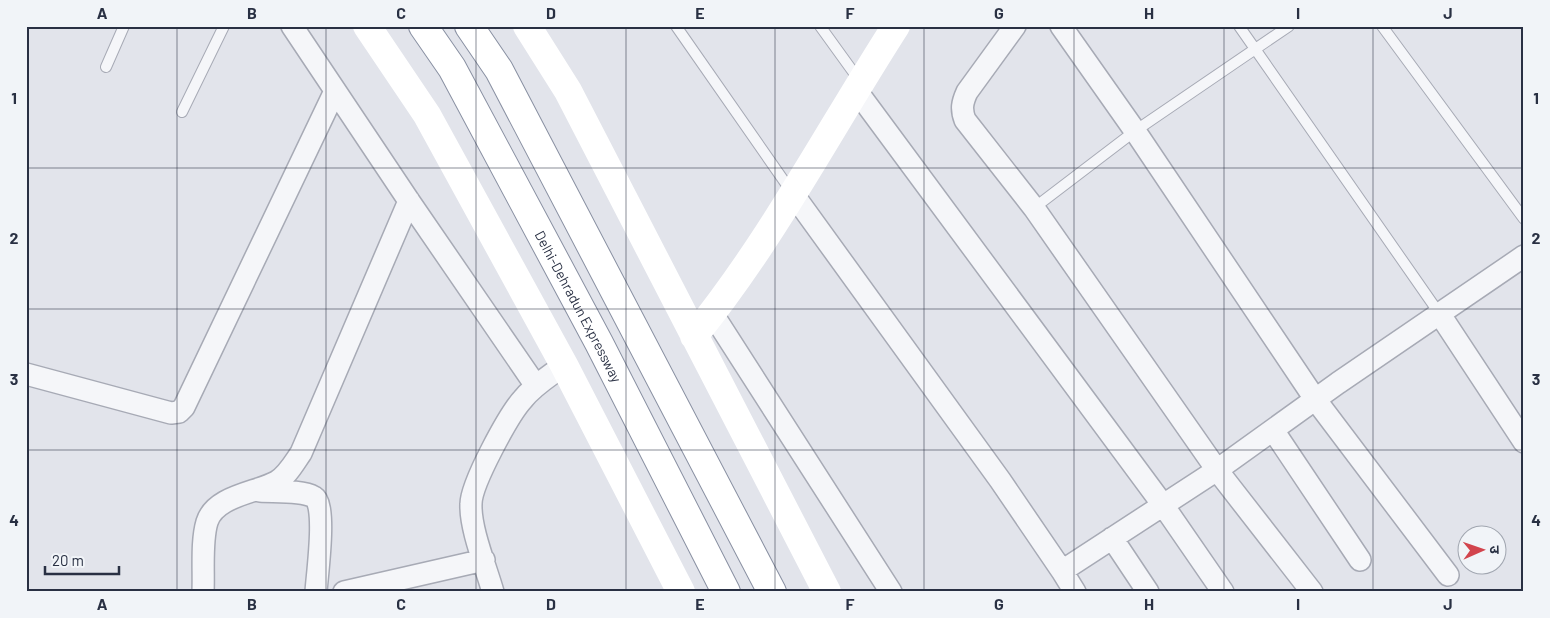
<svg xmlns="http://www.w3.org/2000/svg" width="1550" height="618" viewBox="0 0 1550 618" font-family="Barlow,'Noto Sans Devanagari',sans-serif">
<style>
.lines{fill:none;stroke-linecap:round;stroke-linejoin:round}
.lane-casing{stroke:#a7aab5;stroke-width:12}
.street-casing{stroke:#a7aab5;stroke-width:24}
.highway-casing{stroke:#8990a2;stroke-width:30}
.lane{stroke:#f5f6f9;stroke-width:10}
.street{stroke:#f5f6f9;stroke-width:21}
.secondary{stroke:#fff;stroke-width:28}
.highway{stroke:#fff;stroke-width:28}
.grid{fill:none;stroke:#293043;stroke-width:1;stroke-opacity:0.55}
.labels{text-anchor:middle;dominant-baseline:central;stroke-width:5;stroke-linejoin:round;paint-order:stroke}
.street-label{font-size:14px;fill:#293043;stroke:#f1f4f8}
.neatline{fill:none;stroke:#293043;stroke-width:2}
.grid-label{font-size:16px;text-anchor:middle;font-weight:bold;fill:#293043}
</style>
<rect width="100%" height="100%" fill="#e2e4eb"/>
<g class="lines">
<g class="lane-casing">
<path id="lane" d="M676,26L791,191
M820,26L859,80
M1239,26L1439,313
M1382,26L1524,219
M106,67L124,26
M182,112L224,26
M1034,208L1135,131L1289,26"/>
</g>
<g class="street-casing">
<path id="street" d="M292,26L409,201L536,386
M1015,26L967,92C962,103 961,109 965,120L1034,208L1217,470L1312,592
M1061,26L1135,131L1315,399L1448,575
M856,90L1163,505L1223,592
M793,194L1000,480L1062,571L1075,592
M712,313L891,592
M1439,313L1524,442
M26,374L171,413L179,412L184,407L335,91
M1273,430L1360,560
M260,491C274,492 302,490 314,497C327,505 317,575 316,592
M1112,538L1148,592
M1062,571L1217,470L1338,383L1524,256
M203,592C204,571 201,542 207,522C215,496 255,493 276,482C287,476 294,463 301,453L409,201
M344,592L484,560
M493,592C486,567 470,529 471,504C471,484 509,414 523,399C534,385 550,376 564,365"/>
</g>
<g class="highway-casing">
<g id="highway">
<path id="s1" d="M423,26L452,68L599,343L726,592"/>
<path d="M469,26L499,70L772,592"/>
</g>
</g>
<use href="#lane" class="lane"/>
<use href="#street" class="street"/>
<path class="secondary" d="M367,26L427,115L564,365L681,592
M527,26L568,91L827,592
M694,336C772,240 829,130 896,26"/>
<use href="#highway" class="highway"/>
</g>
<path class="grid" d="M177,26V592M326,26V592M476,26V592M626,26V592M775,26V592M924,26V592M1074,26V592M1224,26V592M1373,26V592M26,168H1524M26,309H1524M26,450H1524"/>
<g class="labels">
<g class="street-label">
<text stroke="none"><textPath href="#s1" startOffset="321">Delhi-Dehradun Expressway</textPath></text>
</g>
</g>
<rect width="1550" height="618" fill="none" stroke="#f1f4f8" stroke-width="55"/>
<g transform="translate(1482 550) rotate(88)"><circle r="24" fill="#f1f4f8" stroke="#a1a6b0"/>
<path d="M0-4L9 19L0 12L-9 19Z" fill="#d2444d"/>
<text y="-8" font-size="14" font-weight="bold" text-anchor="middle" fill="#293043">उ</text>
</g>
<path d="M45 566v8h74v-8" fill="none" stroke="#293043" stroke-width="2.5"/>
<text x="52" y="566" font-size="15" fill="#293043" stroke="#f1f4f8" stroke-width="4" paint-order="stroke">20 m</text>
<rect x="28" y="28" width="1494" height="562" class="neatline"/>
<g class="grid-label">
<text x="102" y="19">A</text>
<text x="252" y="19">B</text>
<text x="401" y="19">C</text>
<text x="551" y="19">D</text>
<text x="700" y="19">E</text>
<text x="850" y="19">F</text>
<text x="999" y="19">G</text>
<text x="1149" y="19">H</text>
<text x="1298" y="19">I</text>
<text x="1448" y="19">J</text>
<text x="14" y="104">1</text>
<text x="1536" y="104">1</text>
<text x="14" y="244">2</text>
<text x="1536" y="244">2</text>
<text x="14" y="385">3</text>
<text x="1536" y="385">3</text>
<text x="14" y="526">4</text>
<text x="1536" y="526">4</text>
<text x="102" y="610">A</text>
<text x="252" y="610">B</text>
<text x="401" y="610">C</text>
<text x="551" y="610">D</text>
<text x="700" y="610">E</text>
<text x="850" y="610">F</text>
<text x="999" y="610">G</text>
<text x="1149" y="610">H</text>
<text x="1298" y="610">I</text>
<text x="1448" y="610">J</text>
</g>
</svg>
